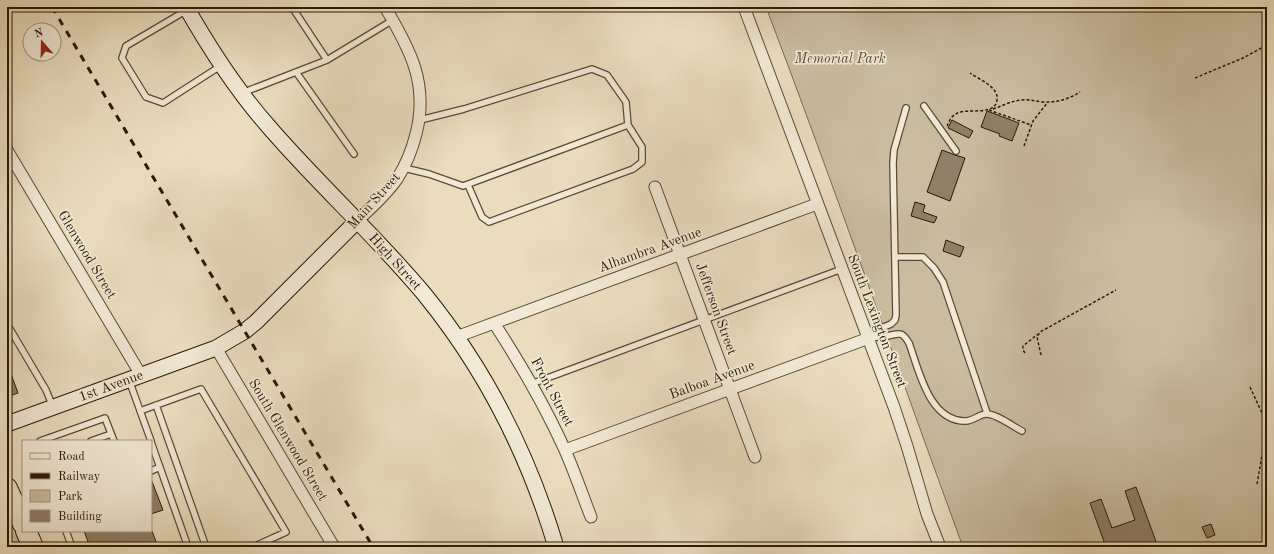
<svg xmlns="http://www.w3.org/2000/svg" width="1274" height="554" viewBox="0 0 1274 554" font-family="'Old Standard TT',serif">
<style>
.green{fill:#c9bc9f;stroke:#7a6a52}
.building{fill:#8e7f66;stroke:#2a1906}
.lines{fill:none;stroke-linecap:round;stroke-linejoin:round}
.lane-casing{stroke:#5a4a34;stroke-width:8}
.street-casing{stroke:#5a4a34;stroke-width:13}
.secondary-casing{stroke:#2a1906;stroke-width:17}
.highway-casing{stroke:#2a1906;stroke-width:22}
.path{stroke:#2a1906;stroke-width:1.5;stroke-dasharray:3 2;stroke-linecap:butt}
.lane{stroke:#f1e9d5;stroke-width:5.5}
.street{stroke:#f1e9d5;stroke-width:11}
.secondary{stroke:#f1e9d5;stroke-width:15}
.highway{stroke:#eaddbe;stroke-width:20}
.rail{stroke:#2a1906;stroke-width:3;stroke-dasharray:7 7;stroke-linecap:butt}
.labels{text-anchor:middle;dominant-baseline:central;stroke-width:3.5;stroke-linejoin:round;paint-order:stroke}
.park-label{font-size:14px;font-style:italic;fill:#5a4a34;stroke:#f1e9d5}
.street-label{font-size:14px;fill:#2a1906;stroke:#f1e9d5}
</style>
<rect width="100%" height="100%" fill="#eaddbe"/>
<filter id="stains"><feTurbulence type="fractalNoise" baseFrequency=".005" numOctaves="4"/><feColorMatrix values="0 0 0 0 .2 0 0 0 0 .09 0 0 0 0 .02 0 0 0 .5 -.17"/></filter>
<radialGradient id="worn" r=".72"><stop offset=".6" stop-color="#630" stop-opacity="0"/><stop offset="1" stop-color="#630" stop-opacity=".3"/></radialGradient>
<path class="green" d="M766,7H1267V547H963C897,367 834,186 766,7Z
M7,510L24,547H7Z"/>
<path class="building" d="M987,111L1019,123L1012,141L999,136L1000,134L981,127Z
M952,120L973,131L969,138L948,128Z
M942,150L955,155L965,158L950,201L927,192Z
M915,202L925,205L923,212L937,217L934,223L911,216Z
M946,240L964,247L960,257L943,251Z
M8,366L18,393L7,397V367Z
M151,479L163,510L151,514Z
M1136,487L1158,547H1106L1090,503L1101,499L1112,528L1135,520L1125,491Z
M1211,524L1215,535L1207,538L1202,527Z
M84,531H152L158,547H90Z"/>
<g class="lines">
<g class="lane-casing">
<path id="lane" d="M292,7L327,60
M187,10L126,46L122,58L146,97L163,103L222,65
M296,72L354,154
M242,93L327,60L393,20
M924,106L956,151
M404,168L429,174L463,186L628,125L626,102L607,75L592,69L464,109L420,120
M468,185L482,217L489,222L633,169L642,162V147L628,125
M895,257H923L934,268L943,282L987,413
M7,324L46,390L53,407
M869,338L884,327L891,324L895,320L896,315L893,163L894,150L906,108
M870,338C876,337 881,337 887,336C899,334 901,330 909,343C919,370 929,422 966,421C973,421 980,414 986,414C995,413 1014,427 1022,431
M129,380L151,441
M531,384L842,269
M156,405L206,547
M140,411L201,389L286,532L253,547
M40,441L105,418L114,441
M91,441L111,434
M151,442L188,547
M151,471L160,467
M66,531L72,547"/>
</g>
<g class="street-casing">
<path id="street" d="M744,7L894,407L907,446L927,514L940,547
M7,150L141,375
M655,187L755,457
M357,221C371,208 386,195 397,179C406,165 412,150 416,134C429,84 410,49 385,7
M494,323C520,363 544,404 564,448C574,470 582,494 591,517
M456,337L817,204
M216,348L334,547
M565,450L869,338"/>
</g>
<g class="secondary-casing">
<path id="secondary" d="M186,7C210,49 237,91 269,127C319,185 376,236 425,295C485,369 529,456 556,547
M7,424L216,348L245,331L256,322L357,221"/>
</g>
<g class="highway-casing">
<path id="highway" d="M7,488L23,524
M26,531L33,547"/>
</g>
<path class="path" d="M1195,78L1243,58L1267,45
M993,109C1003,106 1012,100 1023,100C1029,99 1035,101 1042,102C1056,103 1069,99 1080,92
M989,110L1031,125
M947,126C949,122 951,116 956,114C966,107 995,117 997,100C999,87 980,80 970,73
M1024,146L1033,121L1048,102
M1025,353L1023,350V346L1038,334
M1041,355L1037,337L1040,332L1116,290
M1250,387L1267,424
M1257,484L1267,427"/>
<use href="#lane" class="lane"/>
<use href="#street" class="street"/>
<use href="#secondary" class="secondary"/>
<use href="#highway" class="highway"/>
<path class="rail" d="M52,7L373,547"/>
</g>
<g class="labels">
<g class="park-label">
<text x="840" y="59">Memorial Park</text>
</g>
<g class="street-label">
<text transform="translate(374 201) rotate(-48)">Main Street</text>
<text transform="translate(650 250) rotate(-20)">Alhambra Avenue</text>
<text transform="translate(87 255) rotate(59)">Glenwood Street</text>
<text transform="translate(395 262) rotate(48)">High Street</text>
<text transform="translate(716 309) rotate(70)">Jefferson Street</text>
<text transform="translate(877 321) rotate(69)">South Lexington Street</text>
<text transform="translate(712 380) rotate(-20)">Balboa Avenue</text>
<text transform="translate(111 386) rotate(-20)">1st Avenue</text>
<text transform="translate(552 392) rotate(62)">Front Street</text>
<text transform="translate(288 440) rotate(59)">South Glenwood Street</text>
</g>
</g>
<rect width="1274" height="554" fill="none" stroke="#eaddbe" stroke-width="24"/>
<rect x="8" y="8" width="1258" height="538" fill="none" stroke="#2a1906" stroke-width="2"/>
<rect x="12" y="12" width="1250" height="530" fill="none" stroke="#2a1906"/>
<rect x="22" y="440" width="130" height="92" fill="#f1e9d5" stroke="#a19682"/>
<rect x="30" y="453" width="20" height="6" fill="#f1e9d5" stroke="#a19682"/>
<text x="58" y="460" font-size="12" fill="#2a1906">Road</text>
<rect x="30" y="473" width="20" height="6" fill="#2a1906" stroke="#a19682"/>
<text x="58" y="480" font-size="12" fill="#2a1906">Railway</text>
<rect x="30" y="490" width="20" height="12" fill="#c9bc9f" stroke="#a19682"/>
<text x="58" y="500" font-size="12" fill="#2a1906">Park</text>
<rect x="30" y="510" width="20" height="12" fill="#8e7f66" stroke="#a19682"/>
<text x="58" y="520" font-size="12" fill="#2a1906">Building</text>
<g transform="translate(42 42) rotate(340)"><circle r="19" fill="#f1e9d5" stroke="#a19682"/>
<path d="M0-3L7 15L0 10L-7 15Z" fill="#8f2418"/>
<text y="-6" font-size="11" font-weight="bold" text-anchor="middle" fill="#2a1906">N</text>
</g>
<rect width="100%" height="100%" filter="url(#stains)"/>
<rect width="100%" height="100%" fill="url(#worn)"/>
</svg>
